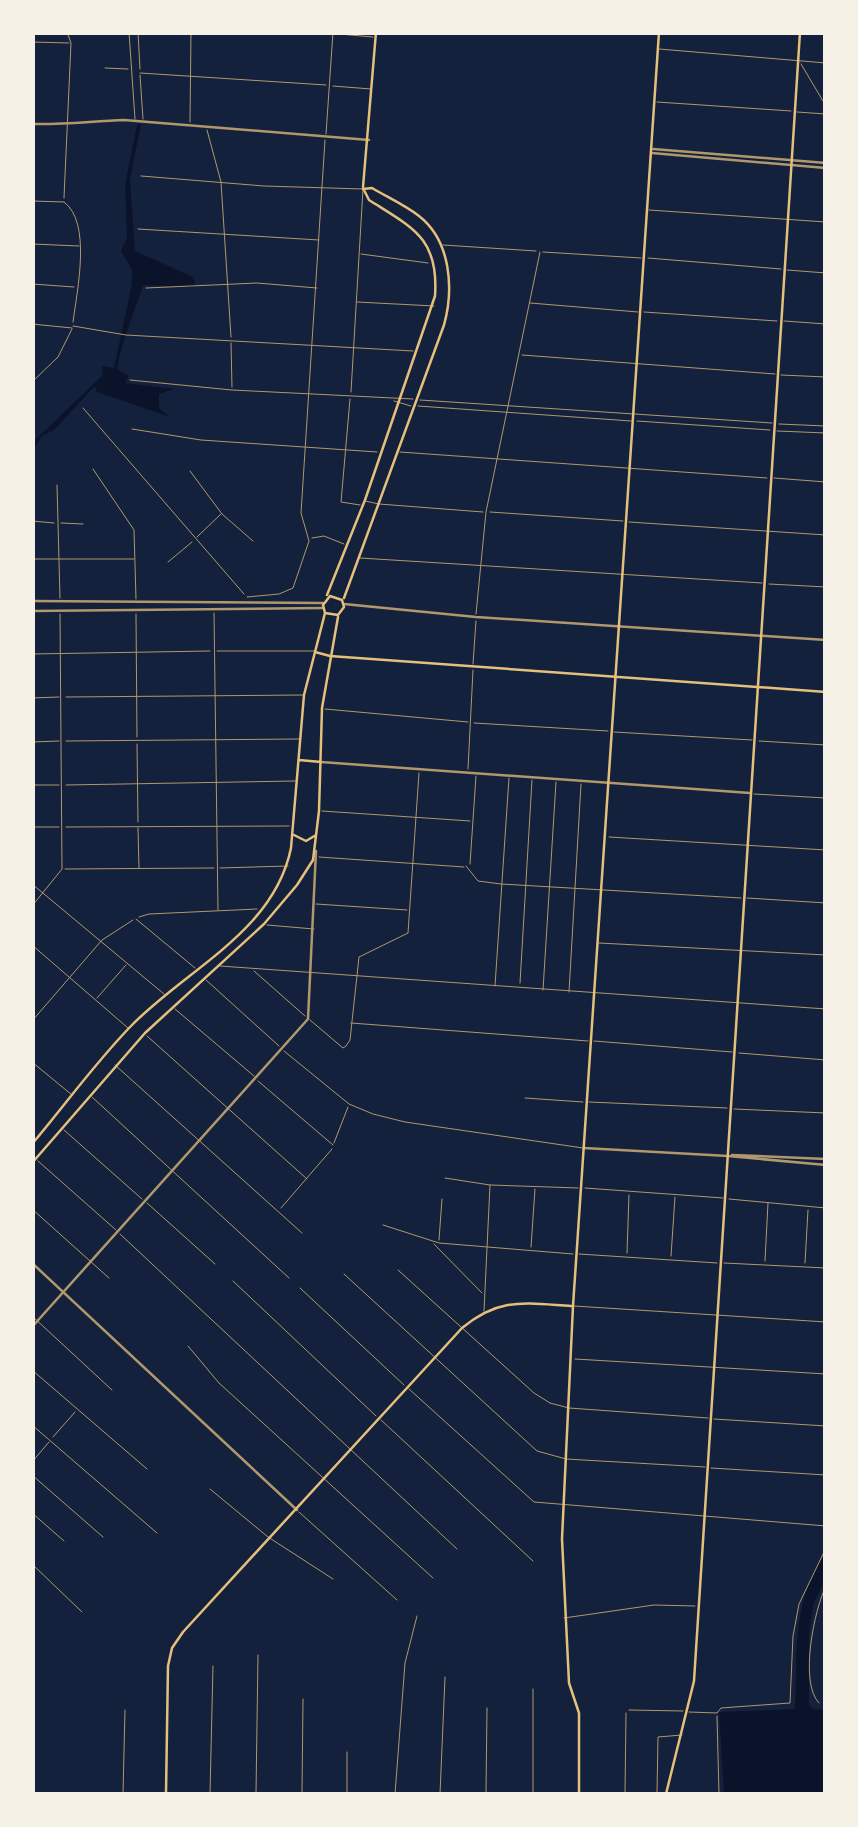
<svg xmlns="http://www.w3.org/2000/svg" width="858" height="1827" viewBox="0 0 858 1827" font-family="'Fira Sans',sans-serif">
<style>
.water{fill:#0b132b}
.lines{fill:none;stroke-linecap:round;stroke-linejoin:round}
.minor{stroke:#b1986c;stroke-width:1}
.tertiary{stroke:#b1986c;stroke-width:2.5}
.secondary{stroke:#e5c07b;stroke-width:2.5}
</style>
<rect width="100%" height="100%" fill="#14213d"/>
<path class="water" d="M137,124H141L130,179L135,251L193,277L196,287L143,285C134,314 122,340 117,369L129,376L125,383L174,389L159,394V408L170,417L97,392L95,386L54,430L42,436L33,450V442L103,375L102,366L114,368L132,284V270L121,251L127,238L125,184Z
M825,1553V1580L813,1605L809,1633V1705L813,1709L825,1710V1794H724L719,1712L795,1709C798,1651 791,1604 825,1553Z"/>
<g class="lines">
<path class="minor" d="M129,32L135,119
M138,32L140,69
M316,32L373,37
M32,42L69,43
M659,49L826,63
M801,64L826,106
M105,68L128,69
M140,73L326,85
M140,75L143,119
M333,86L371,89
M657,102L791,111
M797,112L826,114
M190,122L191,32
M207,130L221,182L231,337
M326,134L333,32
M141,176L264,186L363,189L351,392
M64,198L71,43L67,32
M32,201L64,202
M64,202C92,222 77,291 73,322
M649,210L826,222
M138,229L319,240
M32,244L79,246
M443,245L536,251
M543,252L641,258
M361,254L428,263
M648,258L781,269
M787,270L826,273
M32,284L74,287
M146,288L257,283L317,288
M357,302L434,306
M530,303L638,312
M644,312L777,321
M784,321L826,324
M32,324L72,328
M73,326L126,335L413,351
M231,343L232,387
M522,355L775,374
M781,375L826,377
M130,380L232,390L413,399
M32,382L58,357L72,329
M350,399L341,502L360,505
M420,400L772,423
M394,401L411,406
M418,406L631,421
M83,408L244,594
M637,421L770,430
M779,424L826,426
M132,429L201,440L377,452
M777,431L826,433
M400,452L767,478
M93,469L134,530L136,599
M190,471L222,514L253,541
M774,478L826,482
M57,485L60,598
M365,501L379,504L483,512
M490,512L623,521
M32,521L54,523
M629,522L826,535
M61,523L83,524
M197,537L221,514
M312,538L324,536L344,544
M360,558L762,583
M32,559H134
M168,562L192,542
M769,584L826,587
M247,597L279,594L293,588L309,541L301,513L325,140
M214,613L218,910
M136,614L137,737
M476,614L486,512L540,252
M217,651H314
M32,654L210,651
M473,664L476,621
M66,697L304,695
M32,698L59,697
M325,709L468,722
M474,723L608,731
M614,732L752,740
M66,741L299,739
M759,741L826,745
M32,742L59,741
M137,744L138,822
M468,769L473,670
M32,785H59
M66,785L295,781
M754,794L826,798
M322,811L470,821
M32,827H59
M66,827L289,826
M138,828L139,868
M609,837L826,850
M319,857L464,867
M470,864L476,776
M466,866L478,881L501,884L741,898
M220,868L288,866
M65,869L214,868
M32,884L164,994
M747,898L826,903
M316,904L407,910
M32,906L62,869L60,614
M139,917L149,914L257,909
M136,919L195,968
M267,925L314,929
M599,943L826,955
M32,945L128,1028
M220,966L826,1009
M254,971L305,1016
M206,980L279,1046
M520,983L532,780
M495,986L509,778
M543,990L556,782
M569,992L581,784
M97,998L126,965
M175,1009L254,1076
M310,1020L343,1048L346,1046L350,1040L359,957L408,933L419,773
M32,1021L102,940L133,920
M351,1023L588,1041
M147,1036L307,1179
M594,1041L732,1052
M284,1051L349,1104L373,1114L405,1122L583,1148
M739,1053L826,1060
M32,1062L72,1095
M115,1065L302,1233
M258,1081L333,1145
M92,1097L289,1278
M525,1098L583,1102
M589,1102L727,1108
M734,1109L826,1113
M64,1130L142,1199
M334,1143L348,1107
M38,1161L116,1230
M445,1178L490,1185L578,1188
M585,1188L723,1198
M729,1199L826,1208
M147,1203L215,1264
M281,1208L332,1149
M32,1209L109,1278
M383,1225L439,1243L573,1254
M120,1234L457,1549
M439,1240L442,1199
M434,1244L482,1293
M531,1247L535,1189
M627,1253L629,1195
M579,1254L717,1263
M671,1256L675,1197
M765,1261L768,1203
M724,1263L826,1268
M805,1263L808,1210
M398,1270L534,1393L550,1403L569,1408L708,1418
M344,1274L537,1451L566,1459L705,1467
M233,1281L376,1416
M300,1288L404,1385
M574,1306L826,1322
M484,1311L490,1185
M32,1316L112,1390
M188,1346L219,1383L433,1578
M575,1359L826,1374
M32,1370L147,1469
M409,1389L534,1502L826,1526
M714,1419L826,1426
M381,1420L533,1561
M32,1425L157,1533
M53,1437L75,1412
M32,1462L49,1442
M711,1468L826,1475
M32,1475L103,1537
M210,1489L268,1537L333,1579
M299,1512L397,1600
M32,1513L64,1541
M32,1564L82,1612
M564,1618L654,1605L695,1606
M819,1703C799,1683 814,1610 826,1586
M629,1710L683,1711
M689,1712L717,1713L721,1708L790,1703L793,1636L799,1604L826,1548
M717,1716L719,1794
M347,1752V1794
M123,1794L125,1710
M210,1794L213,1666
M256,1794L258,1655
M302,1794L303,1699
M395,1794L405,1663L417,1616
M440,1794L445,1677
M486,1794L487,1708
M533,1794V1689
M625,1794L626,1713
M657,1794L658,1737L682,1735"/>
<path class="tertiary" d="M32,124C64,125 93,121 124,120L369,140
M653,149L826,163
M652,153L826,168
M32,601L323,603
M344,604L476,617L826,640
M32,611L323,608
M321,762L750,793
M584,1148L728,1156L826,1165
M732,1155L826,1159
M32,1263L297,1510
M32,1327L308,1019L316,851"/>
<path class="secondary" d="M363,187L376,32
M327,595L365,500L435,296C439,238 413,228 369,200L364,190
M344,598L444,325C454,289 451,241 419,216C405,205 387,197 372,188L363,189
M315,652L330,656L826,692
M299,760L321,762
M294,835L306,841L316,835
M32,1144C65,1105 95,1063 131,1026C186,969 274,932 291,848L304,695L325,613L323,605L330,596L342,600L344,607L338,615L325,613
M32,1163L145,1033L264,924L297,885L313,860L319,811L322,708L338,617
M166,1794L168,1666L172,1648L183,1632L462,1328C500,1297 524,1303 571,1306
M579,1794V1713L569,1683L562,1539L573,1306L659,32
M666,1794L694,1681L800,32"/>
</g>
<rect width="858" height="1827" fill="none" stroke="#f6f1e7" stroke-width="70"/>
</svg>
